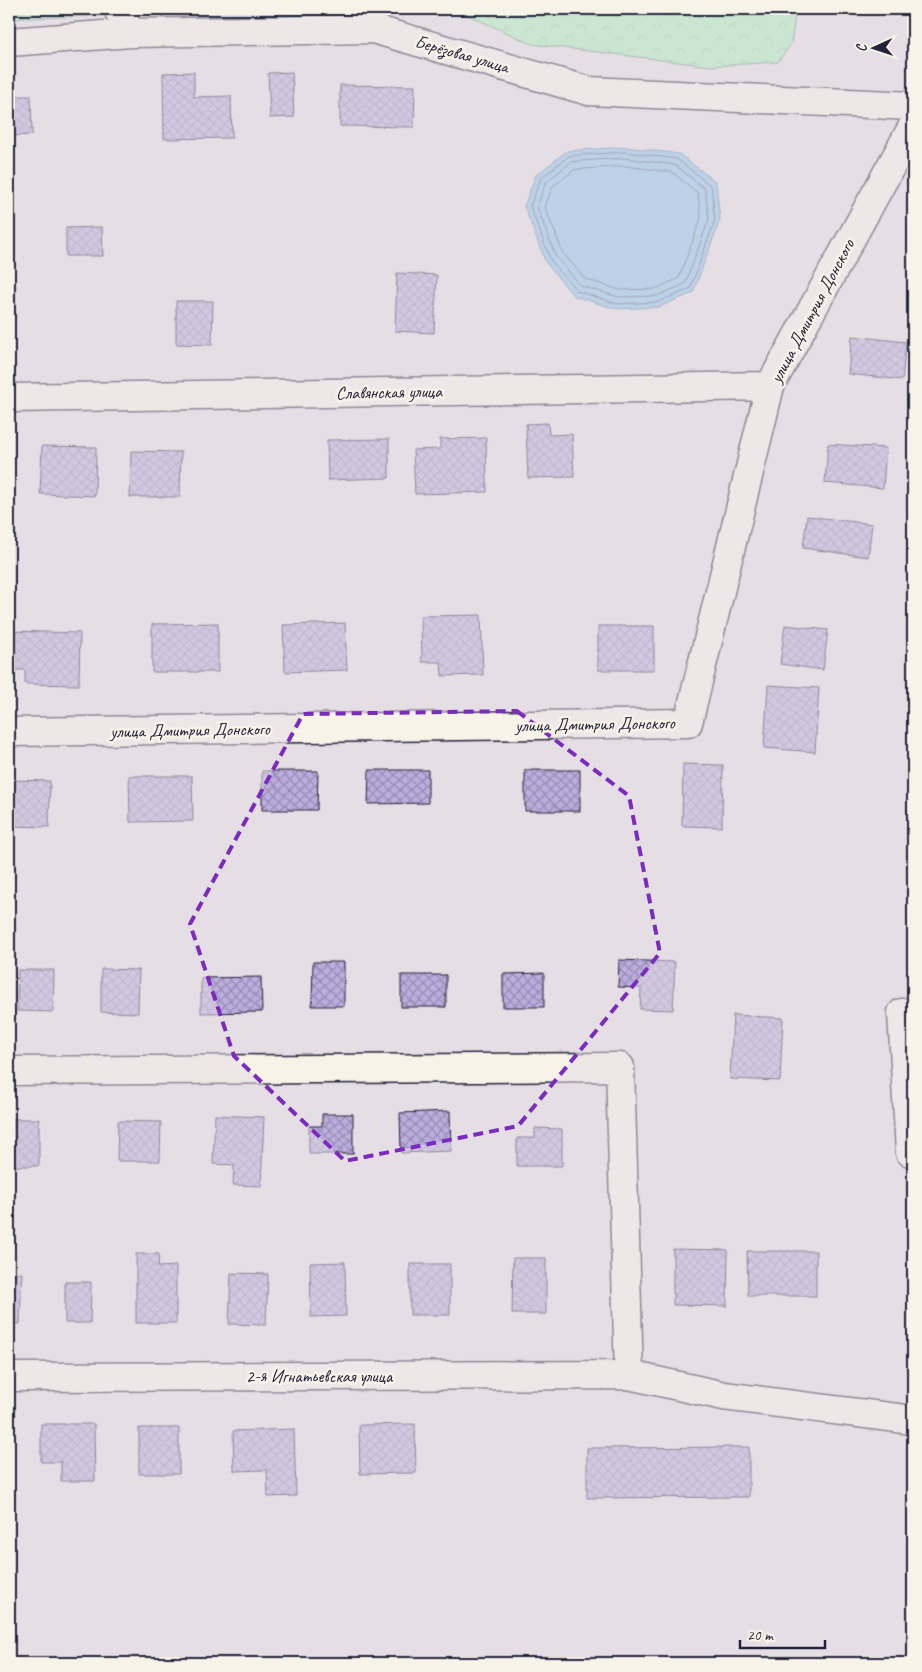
<svg xmlns="http://www.w3.org/2000/svg" width="922" height="1672" viewBox="0 0 922 1672" font-family="Caveat,sans-serif">
<style>
.forest{fill:url(#forest-crowns);stroke:#66887a}
.wetland{fill:url(#wetland-marsh);stroke:#66887a}
.water{fill:#8cc1e9;stroke:#6281a3}
.lines{fill:none;stroke-linecap:round;stroke-linejoin:round}
.shore{stroke:#4c6281;stroke-width:1}
.building{fill:url(#building-cross-hatch);stroke:#22223b}
.minor-casing{stroke:#22223b;stroke-width:31}
.minor{stroke:#f7f3e8;stroke-width:28}
.marked{fill:none;stroke:#7b2cbf;stroke-width:4;stroke-dasharray:10 6;stroke-linejoin:round}
.labels{text-anchor:middle;dominant-baseline:central;stroke-width:5;stroke-linejoin:round;paint-order:stroke}
.street-label{font-size:18px;fill:#22223b;stroke:#f7f3e8}
</style>
<defs>
<pattern id="forest-crowns" width="20" height="18" patternUnits="userSpaceOnUse" patternTransform="scale(1.25)"><rect width="20" height="18" fill="#a9eeb9"/><path d="M2 6a3 3 0 1 1 6 0M12 15a3 3 0 1 1 6 0" fill="none" stroke="#91cca0"/></pattern>
<pattern id="wetland-marsh" width="20" height="14" patternUnits="userSpaceOnUse" patternTransform="scale(1.25)"><rect width="20" height="14" fill="#a9eeb9"/><path d="M1 5h8M5 5V1M11 12h8M15 12V8" fill="none" stroke="#91cca0"/></pattern>
<pattern id="building-cross-hatch" width="8" height="8" patternUnits="userSpaceOnUse" patternTransform="scale(1.25)"><rect width="8" height="8" fill="#bbaddd"/><path d="M0 0l8 8M0 8l8-8" fill="none" stroke="#988cb4"/></pattern>
</defs>
<rect width="100%" height="100%" fill="#e5dee5"/>
<filter id="ink" filterUnits="userSpaceOnUse"><feTurbulence type="fractalNoise" baseFrequency=".02" numOctaves="2"/><feDisplacementMap in="SourceGraphic" scale="10" xChannelSelector="R" yChannelSelector="G"/><feConvolveMatrix kernelMatrix="1 2 1 2 8 2 1 2 1" color-interpolation-filters="sRGB"/></filter>
<g filter="url(#ink)">
<path class="forest" d="M414,9H796L791,44L778,62L711,66L532,44L470,16Z"/>
<path class="wetland" d="M9,9H87L90,16L9,19Z"/>
<path class="water" d="M626,147L679,154L716,182L720,220L693,293L659,307L617,309L574,296L546,263L524,206L536,175L567,151Z"/>
<g class="lines">
<path class="shore" d="M626,152L677,159L711,186L715,220L690,289L658,302L618,304L577,291L551,261L530,206L541,178L569,156Z
M625,158L675,165L705,189L709,219L685,284L657,296L619,297L581,286L556,257L537,207L546,182L571,162Z
M625,166L672,172L698,193L701,218L679,278L655,289L620,290L585,279L563,253L545,207L552,187L574,170Z"/>
</g>
<path class="building" d="M194,72V97L231,96L232,138L164,139L163,73Z
M292,72L294,117L270,118L268,73Z
M340,85L415,86L414,127L340,126Z
M9,96H31L32,135L9,136Z
M102,227L103,256H66V228Z
M913,259V284L907,282Z
M397,273L437,275L434,333L395,331Z
M176,301H213L212,345L176,344Z
M852,336L906,342L902,380L848,374Z
M548,423L549,435L572,434L574,477L528,478L526,424Z
M486,438L487,492L415,494L413,450L440,449V439Z
M389,439V478L328,480L327,440Z
M828,444L886,448L883,488L825,483Z
M42,446L96,447L95,496L40,494Z
M131,451L181,452L180,497H130Z
M807,516L872,524L868,557L803,548Z
M481,615L483,675L442,676L441,662H422L421,616Z
M218,623V672H152V624Z
M345,623L347,670L285,672L283,625Z
M785,625L828,630L823,670L780,664Z
M598,626H654V670H598Z
M9,631L80,633L79,685L25,684V670H9Z
M768,685L819,688L815,752L764,748Z
M683,764L723,765L722,827L682,826Z
M369,770H428V803L368,804Z
M525,770H580V811H525Z
M262,771H318L317,810H262Z
M129,776H192L193,821L130,822Z
M9,780L50,781L49,827L9,826Z
M619,960L675,962L673,1010L640,1009L641,988L618,987Z
M313,962H344V1006H312Z
M101,969L139,970L138,1013L101,1012Z
M18,970H54L53,1012L17,1011Z
M544,973V1007H503V974Z
M401,975H446V1007H401Z
M261,977L262,1012L201,1013V978Z
M733,1015L783,1018L780,1081L730,1079Z
M450,1111L451,1151L401,1153L400,1113Z
M322,1114H353V1154H309V1126H322Z
M215,1115L264,1117L261,1186L233,1185L234,1165L213,1164Z
M9,1119H39V1166H9Z
M118,1121L161,1122L160,1161H117Z
M535,1128L562,1129V1166H517V1138H535Z
M673,1249L728,1250L727,1306L673,1305Z
M747,1251H816V1296H748Z
M136,1254H159L158,1267L176,1266V1323H136Z
M513,1258H546V1314H512Z
M345,1262L346,1316L311,1317L310,1263Z
M410,1264H450V1315H410Z
M9,1273H22L20,1324L9,1323Z
M231,1273L268,1274L266,1325L229,1324Z
M65,1282H91L90,1323H65Z
M41,1424H94L95,1481H61V1462H41Z
M415,1424L416,1473L360,1474L359,1425Z
M139,1428H179V1474H139Z
M294,1429L296,1496L268,1497L267,1470L234,1471L233,1431Z
M749,1447V1497L587,1498V1448Z"/>
<g class="lines">
<g class="minor-casing">
<path id="minor" d="M118,9L131,33
M9,42L131,33L373,29L589,91L913,106
M9,398L770,386
M9,732L688,723L770,386L913,126
M913,1012L902,1013L910,1152H913
M9,1071L620,1067L629,1375
M9,1377L629,1375L724,1396L913,1420"/>
</g>
<use href="#minor" class="minor"/>
</g>
</g>
<path d="M0 0H922V1672H0ZM517,711L629,796L660,953L518,1126L345,1161L234,1056L190,924L303,714Z" fill="#e5dee5" fill-opacity=".55" fill-rule="evenodd"/>
<path class="marked" d="M517,711L629,796L660,953L518,1126L345,1161L234,1056L190,924L303,714Z"/>
<g class="labels">
<g class="street-label">
<text transform="translate(462 54) rotate(16)">Берёзовая улица</text>
<text transform="translate(812 311) rotate(-62)">улица Дмитрия Донского</text>
<text transform="translate(389 392) rotate(-1)">Славянская улица</text>
<text transform="translate(595 724) rotate(-1)">улица Дмитрия Донского</text>
<text transform="translate(190 730) rotate(-1)">улица Дмитрия Донского</text>
<text x="319" y="1376">2-я Игнатьевская улица</text>
</g>
</g>
<rect width="922" height="1672" fill="none" stroke="#f7f3e8" stroke-width="30"/>
<rect x="15" y="15" width="892" height="1642" fill="none" stroke="#22223b" stroke-width="2" filter="url(#ink)"/>
<g transform="translate(874 48) rotate(267)" stroke="#f7f3e8" stroke-width="4" paint-order="stroke">
<path d="M0-4L9 19L0 12L-9 19Z" fill="#22223b"/>
<text y="-8" font-size="14" font-weight="bold" text-anchor="middle" fill="#22223b">С</text>
</g>
<path d="M740 1640v8h85v-8" fill="none" stroke="#22223b" stroke-width="2.5"/>
<text x="747" y="1640" font-size="15" fill="#22223b" stroke="#f7f3e8" stroke-width="4" paint-order="stroke">20 m</text>
</svg>
